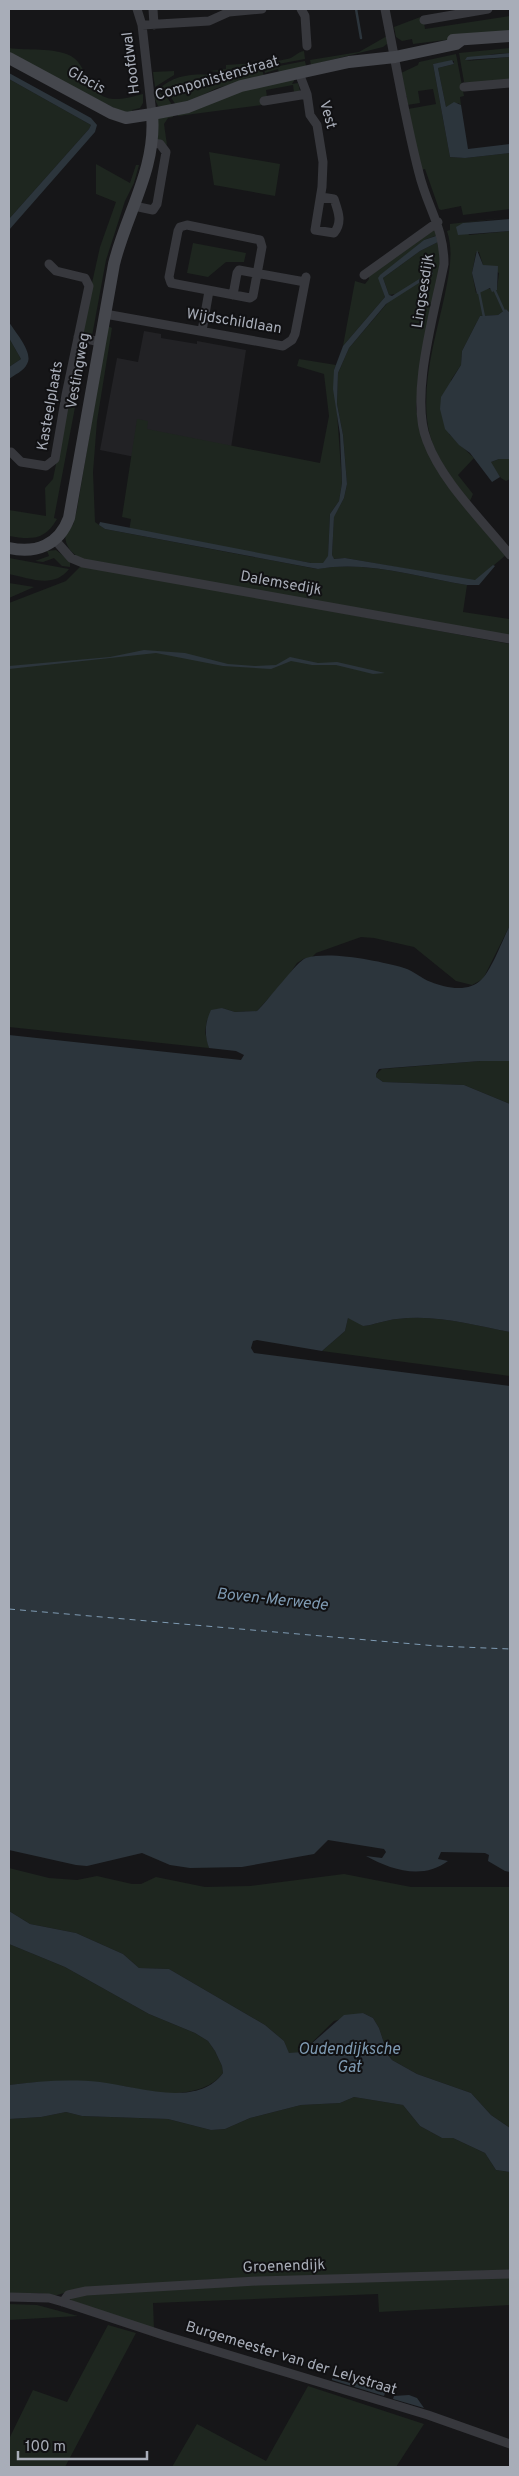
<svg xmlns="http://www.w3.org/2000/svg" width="519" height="2476" viewBox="0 0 519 2476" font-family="Overpass,sans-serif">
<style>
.built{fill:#222225}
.green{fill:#1e261f;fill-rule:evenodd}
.water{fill:#2c353c}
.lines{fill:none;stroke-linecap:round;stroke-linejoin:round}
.stream{stroke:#2c353c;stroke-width:2.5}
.ferry{stroke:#7f9bb3;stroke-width:1;stroke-dasharray:6 5;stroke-linecap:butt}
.street{stroke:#37383d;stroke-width:9}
.secondary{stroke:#45474d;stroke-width:12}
.labels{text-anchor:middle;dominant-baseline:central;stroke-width:4;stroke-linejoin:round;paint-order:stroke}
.street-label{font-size:15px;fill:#a8adb8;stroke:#111113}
.water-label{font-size:16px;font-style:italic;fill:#7f9bb3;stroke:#111113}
</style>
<rect width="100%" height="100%" fill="#161618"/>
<path class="built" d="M144,331L161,334V338L197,344V341L246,350L231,448L135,457L100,450L117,358L138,362Z"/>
<path class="green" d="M423,16L425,29L510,16V32L413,44L412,39L402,41L396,37L394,27Z
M387,36V44L383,47L311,65L310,60L359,52Z
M9,48C27,51 54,47 71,56C78,60 82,67 85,74C100,104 113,102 143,94V103L140,108L132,110L133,113H124L9,54Z
M510,48V53L493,54L466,61L510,57V80L475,83L464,82L459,53Z
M304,51L305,59L230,73L209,71L226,69V65C246,63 266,64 287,59C294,58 297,52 304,51Z
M456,54L464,96L460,97L461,105L458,103L446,107L438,68L454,64V61L433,64L450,157L465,158L510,153V209L463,215L461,206L441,210L439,209L425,169L421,170L408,109L436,104L433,89L418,91L420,103L407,105V96H405L401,73L418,65L419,62Z
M305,61L306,66L279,73L278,69L265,73L264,69Z
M262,69L264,76L217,88L188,102L176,105L170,96L158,90C178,70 202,75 227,75C239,75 251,71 262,69Z
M174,71V75L155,87L153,72Z
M9,79L91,125L89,129L9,219Z
M295,79L292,84L298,83L300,91L294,92L293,85L266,90L267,97L260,98L262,105L178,116V113L240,90Z
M157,92L166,96L173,106H158L152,93Z
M173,113V117L168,118L164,124L167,145L157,140L158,118Z
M209,152L280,164L275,196L214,185Z
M96,164L130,183L136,165H139L134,183L125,201L106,260L92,336L84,333L82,328L100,247L116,202L96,194Z
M510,217L463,223L469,235L510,231V313L506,309L498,315L480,316L462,351L461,365L451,380L449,434L474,458L458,475L473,494L470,501C453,481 432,453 428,426C421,383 436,336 445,294C449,273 454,252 447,231L450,230V224ZM476,252H479L483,265L499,273L497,289H486L476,293L472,273Z
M435,228L443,257L418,386L416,408L420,431L429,454L506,555L475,581L345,558L333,559L332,555L334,516L344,498L347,484L343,435L337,404L338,373L349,348L395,294L389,295L383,278L420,251L438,242L435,236L424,240L379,278L385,297L343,346L355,281L365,284L369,279V274Z
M193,243L246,253L244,262H226L208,277L187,273Z
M108,326L112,328L97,421L93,472L95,522L105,529L317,569C366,560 419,577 467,585L463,612L509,619L510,638L83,560C71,553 65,547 65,533L73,525L77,509Z
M9,338L21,359L9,367Z
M81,341L87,344L54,518L57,519C45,540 32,540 9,536V510L46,516L45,488L53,479Z
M299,359L336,365L334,370L342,483L339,501L330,514L328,557L323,564L311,563L129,531L131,519L122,517L137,419L148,421L147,429L320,463L329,416L324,374L297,366Z
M499,459H510V479L506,481L501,478L491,465V462Z
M56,550L70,561V567L62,566L54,558L43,562L35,561L49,556L47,551Z
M9,558L69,569C54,589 29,578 9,574Z
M82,565L510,644V925L483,979L472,985L456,981L414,947L374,938L361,937L316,953L311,958H305L297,963L286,979L257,1011L235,1012L222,1008L207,1020L205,1032L209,1048L9,1027V603L66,581Z
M9,583L34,587L9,598Z
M480,1061H510V1104L464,1085L383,1082L376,1077V1074L382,1069Z
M348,1318L353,1319L363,1326C374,1325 385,1320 397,1319C436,1314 473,1325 510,1332V1376L322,1351L345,1331Z
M9,1868L49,1878L77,1880L97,1876L132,1884H141L156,1877L205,1887L250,1886L344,1874L411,1887H510V2128L491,2115L471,2093L417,2074L392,2060L388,2055L379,2028L373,2018L363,2013L334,2021L302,2052L289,2054L284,2041L265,2025L169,1969L139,1968L123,1954L76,1933L30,1924L9,1911Z
M9,1944L65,1967L149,2014L195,2033L208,2041L215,2051L222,2066L223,2073C207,2094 174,2095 149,2092C140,2091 132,2087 123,2086C85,2083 47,2080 9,2085Z
M354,2097L403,2105L420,2126L442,2138H453L485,2153L496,2170L510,2172V2270L215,2279L74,2290L54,2296L39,2293L9,2294V2119L41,2117L66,2112L82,2116L168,2119L211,2130L225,2129L250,2118L301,2105L340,2103Z
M510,2277V2305L379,2312L378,2294L153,2303L154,2330L72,2302L70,2299L73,2295L197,2285Z
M9,2304L37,2305L78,2316L9,2320Z
M108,2325L136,2333L65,2467H9V2439L33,2390L67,2402Z
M308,2386L424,2424L396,2467H172L197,2424L266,2461Z"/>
<path class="water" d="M510,53V57L465,60L467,57Z
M452,60L454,64L438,68L446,107L454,102L461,105L468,149L510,144V153L465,158L450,157L433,64Z
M9,73L91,118L97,125L95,132L9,230V219L89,129L91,125L9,79Z
M510,219V231L458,235L456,227L463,223Z
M436,236L438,242L420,251L383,278L389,295L392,296L432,271L433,274L386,304L349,348L338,373L337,404L343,435L347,484L344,498L334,517L332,555L334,559L345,558L475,580L493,565L495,566L479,585H467C419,577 366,560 318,569L105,529L99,525L100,522L311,563H323L328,556L330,514L339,501L342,483L340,434L333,389L334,370L343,346L385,297L378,278L380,275L424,240Z
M477,250L483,265L498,266L497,290L492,292L490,288L477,294L472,273Z
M506,309L510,313V459H499L491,462L500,477L492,482L470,453L459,445L445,429L440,409L441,397L461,365L462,351L480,316L498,315Z
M9,322C15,332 34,353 27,364C24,371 14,375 9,379V367L21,359L9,338Z
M144,650L185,653L228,664L255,666L276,665L290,657L318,663L337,662L385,673L373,674L336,665H312L291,661L271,669L223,666L156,653L9,669V666L110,657Z
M510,925V1061H480L390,1068L379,1069L376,1074V1077L383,1082L464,1085L510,1104V1332C472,1325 437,1314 397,1319C385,1320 374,1325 363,1326L348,1318L345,1331L322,1351L257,1340L253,1341L251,1348L254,1353L510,1386V1872L505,1871L488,1861L489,1855L485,1853L441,1852L438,1859L448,1861C423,1880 391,1870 366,1856L382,1858L386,1852L384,1849L328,1840L314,1854L242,1867L190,1868L170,1865L142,1853L87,1866L76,1865L9,1850V1035L241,1060L244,1055L236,1051L209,1048C204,1034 205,1023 211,1010L222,1008L235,1012L257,1011C267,1002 298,960 306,958C331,951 379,961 404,968C414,971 422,979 431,982C446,988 469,993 482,979C492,969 503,939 510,925Z
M9,1911L30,1924L76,1933L123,1954L139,1968L169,1969L265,2025L284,2041L289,2053L302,2052L344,2015L363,2013L373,2018L379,2028L388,2055L392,2060L417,2074L471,2093L491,2115L510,2128V2172L496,2170L485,2153L453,2138H442L420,2126L403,2105L354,2097L340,2103L301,2105L250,2118L225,2129L211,2130L168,2119L82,2116L66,2112L41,2117L9,2119V2085C39,2081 70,2079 100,2082C136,2086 197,2109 223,2073L222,2066L215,2051L208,2041L195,2033L149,2014L65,1967L9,1944Z
M332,2378L354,2384L362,2380L370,2382L377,2384L385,2393L384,2396L332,2380Z
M409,2395L417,2398L424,2408L393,2399L394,2396Z"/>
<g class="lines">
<path class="stream" d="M356,9L361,38
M495,291L504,311
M479,292L484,317"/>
<path class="ferry" d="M9,1609L437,1646L510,1649"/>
<path class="street" d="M137,9L142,25L152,114
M153,9L154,25
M301,9L305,16L307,46
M385,9C396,64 405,119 419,173C427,207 444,227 444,264C435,311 409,397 427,441C442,482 483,521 510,555
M424,20L488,9
M142,25L209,21L229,12L262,9
M299,73L307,94L310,115L317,125L323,162L322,187L315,230L334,233C343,222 338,211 334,199L321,197
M464,87L510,83
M264,101L307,94
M134,206L153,210L157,204L166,152L160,144L151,143
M187,225L260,240L262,247L253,296L250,298L171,283L169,277L178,231L180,227Z
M364,275L438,222
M233,295L237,273L239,270L305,282
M105,314L283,346L292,340L295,334L306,277
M202,331L209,291
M78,337L100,342
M11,452L21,462L46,466L55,459L66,395L89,286L85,278L56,271L49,264
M55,540L71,558L83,563L510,639
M9,2297L49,2298L63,2302L166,2336L428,2415L510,2444
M63,2302L68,2295L86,2291L258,2281L510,2274"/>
<path class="secondary" d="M453,40L510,36
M9,58L111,113L126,118L152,114L188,107L241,86L299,73L349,62L395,57L456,44L460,41
M9,548C36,554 59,545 69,518L114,264C126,214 157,168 152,114"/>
</g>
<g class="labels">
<g class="street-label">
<text transform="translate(132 63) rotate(-97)">Hoofdwal</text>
<text transform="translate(217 79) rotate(-16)">Componistenstraat</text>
<text transform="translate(86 81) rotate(29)">Glacis</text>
<text transform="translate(327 115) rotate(74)">Vest</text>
<text transform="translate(424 291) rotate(-81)">Lingsesdijk</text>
<text transform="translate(234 322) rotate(9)">Wijdschildlaan</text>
<text transform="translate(79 371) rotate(-80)">Vestingweg</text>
<text transform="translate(51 406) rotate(-80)">Kasteelplaats</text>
<text transform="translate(281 584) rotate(10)">Dalemsedijk</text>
<text transform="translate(284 2267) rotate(-2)">Groenendijk</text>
<text transform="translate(291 2359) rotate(17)">Burgemeester van der Lelystraat</text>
</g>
<g class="water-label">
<text transform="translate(272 1600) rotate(6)">Boven-Merwede</text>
<text x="349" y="2050">Oudendijksche<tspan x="349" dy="18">Gat</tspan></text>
</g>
</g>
<rect width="519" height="2476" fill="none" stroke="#a8adb8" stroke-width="20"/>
<path d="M18 2451v8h129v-8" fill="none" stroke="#a8adb8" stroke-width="2.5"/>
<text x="25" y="2451" font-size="15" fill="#a8adb8" stroke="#111113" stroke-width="4" paint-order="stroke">100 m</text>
</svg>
